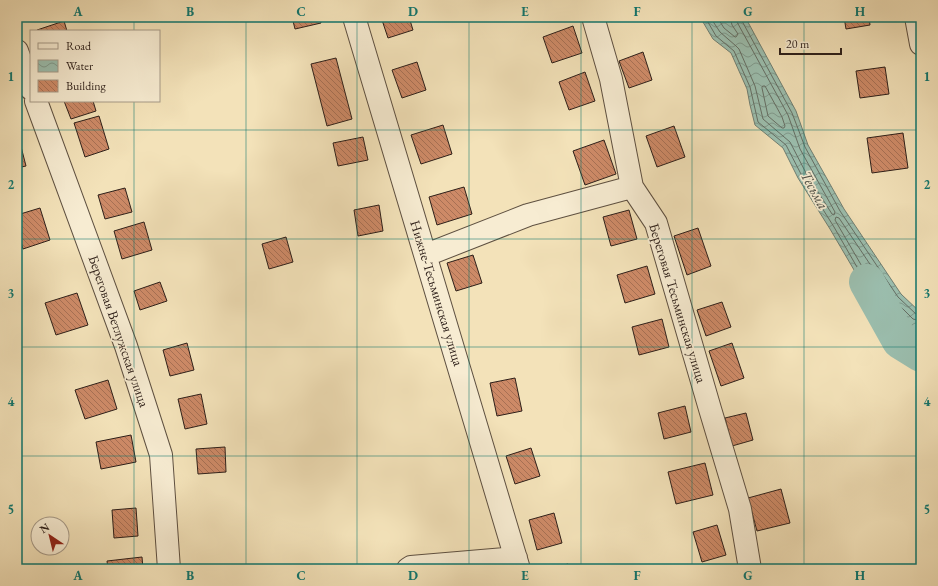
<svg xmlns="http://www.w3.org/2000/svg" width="938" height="586" viewBox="0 0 938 586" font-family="'EB Garamond',serif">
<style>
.water{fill:url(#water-waves);stroke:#6f7e72}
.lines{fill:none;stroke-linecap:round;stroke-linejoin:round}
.shore{stroke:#646e64;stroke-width:1}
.river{stroke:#9bbeae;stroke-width:36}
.building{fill:url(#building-back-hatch);stroke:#2d1f19}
.minor-casing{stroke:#5e5041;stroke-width:24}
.minor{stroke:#f7ecd2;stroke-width:22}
.grid{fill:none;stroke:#0f766e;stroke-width:1;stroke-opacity:0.55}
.labels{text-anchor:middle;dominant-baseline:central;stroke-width:3.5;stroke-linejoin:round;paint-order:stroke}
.street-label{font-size:14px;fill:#2d1f19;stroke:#f7ecd2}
.water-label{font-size:15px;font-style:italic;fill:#4e4f46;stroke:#f7ecd2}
.neatline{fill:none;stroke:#0f766e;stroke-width:1.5}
.grid-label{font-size:13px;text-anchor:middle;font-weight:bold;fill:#0f766e}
</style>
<defs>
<pattern id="water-waves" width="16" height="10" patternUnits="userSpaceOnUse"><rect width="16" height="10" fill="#9bbeae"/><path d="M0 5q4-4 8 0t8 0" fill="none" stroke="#7f9a8d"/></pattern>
<pattern id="building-back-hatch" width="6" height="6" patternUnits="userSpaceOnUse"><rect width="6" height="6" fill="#cd8a67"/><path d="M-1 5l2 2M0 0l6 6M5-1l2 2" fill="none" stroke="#a77054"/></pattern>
</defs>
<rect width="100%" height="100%" fill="#f3e2b9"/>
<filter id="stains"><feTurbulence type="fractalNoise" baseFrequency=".005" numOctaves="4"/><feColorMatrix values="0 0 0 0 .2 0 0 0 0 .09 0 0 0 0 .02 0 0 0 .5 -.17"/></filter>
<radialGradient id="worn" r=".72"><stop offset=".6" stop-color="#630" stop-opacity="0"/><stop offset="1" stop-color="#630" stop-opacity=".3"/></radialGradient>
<path class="water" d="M700,17H745L749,24L796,111L808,145L844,209L901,294L921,313V354L897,333L874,304L830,229L798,178L783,148L755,125L750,105L747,89L731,53L713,39Z"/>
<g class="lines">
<path class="shore" d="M705,17L716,36L734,51L750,87L758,122L786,145L802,176L834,227L877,302L900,330L921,349
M710,17L720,32L736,46L739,49L755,86L763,119L790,142L806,173L832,214L834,215L835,212L800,149L788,115L737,22L736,17
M717,17L724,28L735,37H736L738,34L732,25L730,17
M741,17L742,21L792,113L805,147L840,211L898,297L917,315L921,316
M763,86H765L782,117L785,126L784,128H782L768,116L762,88Z
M921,321L913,319L894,300L839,218L836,217L835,220L881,299L903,327L921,343"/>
<path class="river" d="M867,282L900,341L921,354"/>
</g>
<path class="building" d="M292,17H320L321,23L295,29Z
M381,17H409L413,30L388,38Z
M844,17H869L870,25L846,29Z
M64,21L67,31H38L37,30Z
M573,26L582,53L552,63L543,37Z
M643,52L652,80L629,88L619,61Z
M336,58L352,119L327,126L311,64Z
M417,62L426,90L402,98L392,70Z
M885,67L889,94L860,98L856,71Z
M585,72L595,101L569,110L559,82Z
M64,101H93L96,111L71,119Z
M99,116L109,149L85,157L74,123Z
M443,125L452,154L421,164L411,135Z
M674,126L685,157L657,167L646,136Z
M17,131L26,166L17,168Z
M903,133L908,168L872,173L867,138Z
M363,137L368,160L338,166L333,143Z
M604,140L616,174L585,185L573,151Z
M464,187L472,214L437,225L429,197Z
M125,188L132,212L105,219L98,195Z
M379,205L383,231L358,236L354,210Z
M40,208L50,240L23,249L17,230V215Z
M629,210L637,239L611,246L603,217Z
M144,222L152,250L122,259L114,231Z
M698,228L711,266L687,275L674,236Z
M286,237L293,262L269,269L262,244Z
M473,255L482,283L456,291L447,263Z
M647,266L655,294L625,303L617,275Z
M160,282L167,301L140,310L134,291Z
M77,293L88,325L56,335L45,303Z
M722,302L731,327L706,336L697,310Z
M662,319L669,347L639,355L632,327Z
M187,343L194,370L170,376L163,350Z
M732,343L744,378L721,386L709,351Z
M515,378L522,411L497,416L490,383Z
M108,380L117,409L85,419L75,390Z
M201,394L207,424L185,429L178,399Z
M685,406L691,432L664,439L658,413Z
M746,413L753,440L732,446L725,418Z
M131,435L136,462L101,469L96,442Z
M225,447L226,472L198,474L196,449Z
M531,448L540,476L515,484L506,456Z
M705,463L713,495L676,504L668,472Z
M781,489L790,523L757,531L748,498Z
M136,508L138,536L114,538L112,510Z
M554,513L562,543L537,550L529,520Z
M717,525L726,555L702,562L693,532Z
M142,557L143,569H108L107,561Z
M568,564L570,569H547Z"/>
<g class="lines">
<g class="minor-casing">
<path id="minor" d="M354,17L519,569
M593,17L611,79L632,187L656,223L710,409L740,509L750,569
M916,17L921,44
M17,51L31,89
M36,101L126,346L161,455L169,569
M426,255L528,215L632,187
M408,569L411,567L516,558"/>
</g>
<use href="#minor" class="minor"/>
</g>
<path class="grid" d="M134,17V31M246,17V569M357,17V569M469,17V569M581,17V569M692,17V569M804,17V569M134,101V569M17,130H921M17,239H921M17,347H921M17,456H921"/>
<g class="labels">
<g class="street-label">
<text transform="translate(437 293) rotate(73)">Нижне-Тесьминская улица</text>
<text transform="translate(678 303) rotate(73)">Береговая Тесьминская улица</text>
<text transform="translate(119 331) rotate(71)">Береговая Ветлужская улица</text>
</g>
<g class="water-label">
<text transform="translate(815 190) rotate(61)">Тесьма</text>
</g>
</g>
<rect width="938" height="586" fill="none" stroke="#f3e2b9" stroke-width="44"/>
<rect x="30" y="30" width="130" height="72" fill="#f7ecd2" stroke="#a69a88"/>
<rect x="38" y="43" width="20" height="6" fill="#f7ecd2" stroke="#a69a88"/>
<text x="66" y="50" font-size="12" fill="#2d1f19">Road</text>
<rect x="38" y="60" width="20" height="12" fill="url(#water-waves)" stroke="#a69a88"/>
<text x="66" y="70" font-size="12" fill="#2d1f19">Water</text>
<rect x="38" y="80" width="20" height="12" fill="url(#building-back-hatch)" stroke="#a69a88"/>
<text x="66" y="90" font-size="12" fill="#2d1f19">Building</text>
<g transform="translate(50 536) rotate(325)"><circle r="19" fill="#f7ecd2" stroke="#a69a88"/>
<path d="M0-3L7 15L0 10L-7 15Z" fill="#8f2418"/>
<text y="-6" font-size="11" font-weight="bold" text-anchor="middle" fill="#2d1f19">N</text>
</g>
<path d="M780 48v6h61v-6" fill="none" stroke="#2d1f19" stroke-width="2"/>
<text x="786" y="48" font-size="12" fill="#2d1f19" stroke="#f7ecd2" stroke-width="3" paint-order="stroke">20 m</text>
<rect x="22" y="22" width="894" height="542" class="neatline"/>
<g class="grid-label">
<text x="78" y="16">A</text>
<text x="190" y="16">B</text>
<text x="301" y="16">C</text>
<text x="413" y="16">D</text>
<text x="525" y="16">E</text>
<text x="637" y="16">F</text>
<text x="748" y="16">G</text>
<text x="860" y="16">H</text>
<text x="11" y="81">1</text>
<text x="927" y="81">1</text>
<text x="11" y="189">2</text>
<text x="927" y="189">2</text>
<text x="11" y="298">3</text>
<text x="927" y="298">3</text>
<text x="11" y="406">4</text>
<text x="927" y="406">4</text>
<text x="11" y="514">5</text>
<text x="927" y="514">5</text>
<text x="78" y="580">A</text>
<text x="190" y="580">B</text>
<text x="301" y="580">C</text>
<text x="413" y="580">D</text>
<text x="525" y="580">E</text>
<text x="637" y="580">F</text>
<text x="748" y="580">G</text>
<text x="860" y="580">H</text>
</g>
<rect width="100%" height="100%" filter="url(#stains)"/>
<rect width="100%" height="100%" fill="url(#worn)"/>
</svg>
